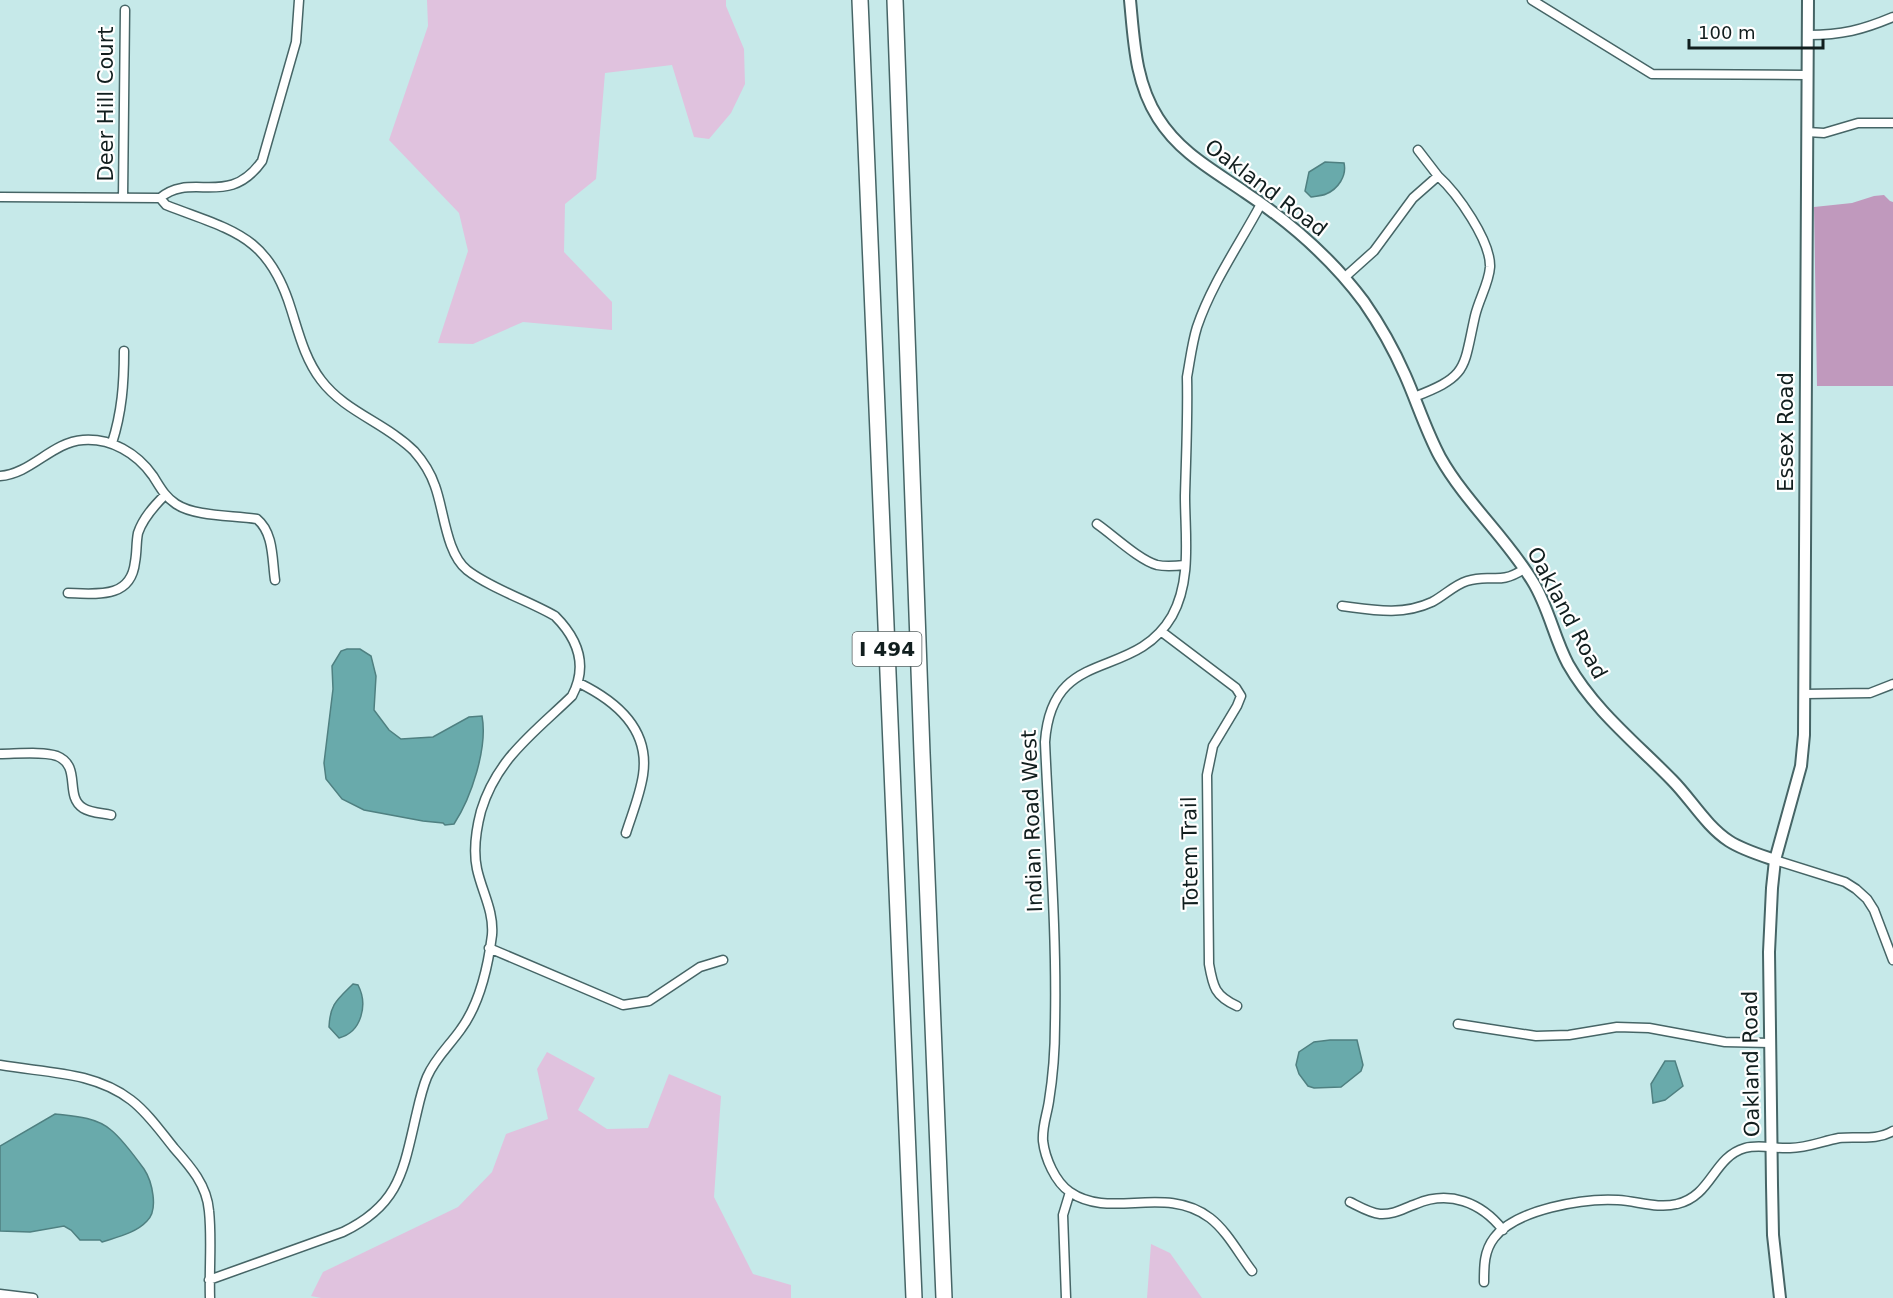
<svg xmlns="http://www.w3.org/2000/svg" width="1893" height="1298" viewBox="0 0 1893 1298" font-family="'DejaVu Sans',sans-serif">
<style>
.green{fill:#e0c2de}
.forest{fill:#c099bd}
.water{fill:#69aaab;stroke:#4f8081;stroke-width:1.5}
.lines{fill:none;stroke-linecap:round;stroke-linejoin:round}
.minor-casing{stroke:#466566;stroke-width:11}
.tertiary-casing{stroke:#466566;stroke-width:14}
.motorway-casing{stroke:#466566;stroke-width:18}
.minor{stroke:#fff;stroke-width:8}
.tertiary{stroke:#fff;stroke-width:10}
.motorway{stroke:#fff;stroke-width:15}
.labels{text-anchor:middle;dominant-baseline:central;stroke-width:4.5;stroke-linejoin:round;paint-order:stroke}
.shield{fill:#fff;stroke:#586262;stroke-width:1.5}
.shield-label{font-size:20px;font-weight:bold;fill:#111e1e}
.street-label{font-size:21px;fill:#111e1e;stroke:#fff}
</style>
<rect width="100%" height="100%" fill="#c6e9e9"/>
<path class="green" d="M427,0H726V6L744,49L745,84L731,113L709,139L694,137L672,65L605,73L596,179L565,204L564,252L612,302V330L523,322L473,344L438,343L468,251L459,213L389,140L428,26Z
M547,1052L595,1078L578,1110L607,1129L648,1128L669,1074L721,1096L714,1197L753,1274L791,1285V1298H321L311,1296L323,1272L458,1207L492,1172L506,1134L548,1119L537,1069Z
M1151,1244L1170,1253L1202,1298H1147Z"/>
<path class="forest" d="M1884,195L1890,201L1893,202V386H1817L1814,207L1852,203L1874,196Z"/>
<path class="water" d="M1325,162L1344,163C1347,176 1338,189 1326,194C1322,196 1315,196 1311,197L1305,191L1309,172Z
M347,649H360L371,656L376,676L374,710L389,730L401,739L433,737L469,717L482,716C488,748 471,798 454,824L445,825L443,823L423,821L364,810L342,799L326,779L324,763L333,689L332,666L341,651Z
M353,984L358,985C368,1004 362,1032 339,1038L329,1027C330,1004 337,1000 353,984Z
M1330,1040H1357L1363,1065L1361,1071L1341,1087L1314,1088L1308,1086L1299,1074L1296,1065L1299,1052L1314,1042Z
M1665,1061H1675L1683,1086L1665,1100L1653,1103L1651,1084Z
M55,1114C74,1116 96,1117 111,1130C122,1139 136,1158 144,1169C152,1181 159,1210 147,1221C136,1233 117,1237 102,1242L100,1240H80L71,1230L64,1226L30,1232L0,1231V1146Z"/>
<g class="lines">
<g class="minor-casing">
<path id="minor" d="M1532,0L1652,74L1807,75
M1808,35C1842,35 1862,30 1893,17
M1807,132L1824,133L1858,123H1893
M1418,150L1438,176
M0,197L160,198L166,205C232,231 268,234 291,309C299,334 305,359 321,380C345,412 386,423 414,451C422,460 431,474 435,486C444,510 446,553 467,570C490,588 529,601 555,616C578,639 588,666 572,696C535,732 497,758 481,811C476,830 473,850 477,869C482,892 494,911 492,935C488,967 480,1003 461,1029C450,1045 435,1058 427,1077C422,1089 419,1103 416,1116C403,1172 399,1205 343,1232L209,1280
M123,198L125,10
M160,198C192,171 228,209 262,161L296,42L299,0
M1345,277L1374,251L1413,198L1438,176C1457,193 1491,241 1490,267C1489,283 1479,299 1475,316C1463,369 1469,376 1414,397
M112,443C122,412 124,383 124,351
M0,476C31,474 52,442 83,440C111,438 137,453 153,476C160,487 165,497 176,504C196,517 233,515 257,519C274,533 272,560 275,580
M1097,524C1113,535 1139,560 1157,565C1166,567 1176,566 1185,565
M68,593C97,594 131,599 135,562C137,552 136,543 138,533C143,518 154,506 165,495
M1342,606C1373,610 1402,616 1432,602C1444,596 1454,585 1467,581C1492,573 1498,586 1524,569
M1162,632L1236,688L1241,696L1237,706L1213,746L1207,775L1209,964C1213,987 1215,996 1237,1006
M579,683C616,701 650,729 643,775C640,795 632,814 626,833
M1806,694L1870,693L1893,684
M0,754C16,754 43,751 57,756C82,766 64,796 83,808C91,813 102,813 111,815
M1775,860L1845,882L1856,889L1867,899L1874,910L1893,960
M489,948L623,1005L649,1001L700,967L723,960
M1458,1024L1536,1036L1569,1035L1617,1027L1649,1028L1725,1042L1770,1043
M0,1065C45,1073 93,1071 131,1100C148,1113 161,1132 174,1148C190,1166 207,1185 209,1211C212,1239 209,1269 210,1298
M1350,1202C1360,1207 1370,1213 1380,1214C1394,1215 1404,1208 1416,1204C1449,1190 1481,1202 1503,1230
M1252,1271C1239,1254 1227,1231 1210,1218C1165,1184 1110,1220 1070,1192C1055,1182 1045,1158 1043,1141C1042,1126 1047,1115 1049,1101C1053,1076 1055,1049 1055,1024C1057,930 1049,836 1045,742C1052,644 1133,683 1172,616C1192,580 1185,535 1185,496C1186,456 1188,417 1187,377C1190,361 1192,343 1197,327C1212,283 1239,245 1261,204
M1484,1282C1484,1266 1484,1251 1494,1238C1516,1209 1584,1198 1618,1200C1637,1201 1658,1209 1677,1204C1712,1196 1713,1157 1745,1148C1760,1144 1775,1149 1790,1148C1807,1148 1823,1141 1839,1138C1858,1136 1876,1141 1893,1131
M0,1294L33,1298
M1066,1298L1063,1215L1070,1192"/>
</g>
<g class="tertiary-casing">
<path id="tertiary" d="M1130,0C1134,41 1135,82 1158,118C1180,153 1213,170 1246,193C1291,223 1332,259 1364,302C1380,325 1394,350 1405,375C1417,402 1426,431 1440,457C1466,503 1506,537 1533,582C1549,608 1554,638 1568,664C1594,710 1636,743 1672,780C1691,799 1706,826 1729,841C1743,850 1760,855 1775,860
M1780,1298L1773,1235L1772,1185L1769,952L1772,888L1775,860L1801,766L1804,735L1808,0"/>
</g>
<g class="motorway-casing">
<path id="motorway" d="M860,0L914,1298
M895,0L922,753L944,1298"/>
</g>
<use href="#minor" class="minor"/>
<use href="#tertiary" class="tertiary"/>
<use href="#motorway" class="motorway"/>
</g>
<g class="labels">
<rect class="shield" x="852.5" y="632" width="69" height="34" rx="4.5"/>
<g class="shield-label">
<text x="887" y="649">I 494</text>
</g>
<g class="street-label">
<text transform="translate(106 104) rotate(-90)">Deer Hill Court</text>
<text transform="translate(1266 188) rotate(37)">Oakland Road</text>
<text transform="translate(1786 432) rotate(-90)">Essex Road</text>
<text transform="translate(1567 613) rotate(62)">Oakland Road</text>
<text transform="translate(1032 821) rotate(-92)">Indian Road West</text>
<text transform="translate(1190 853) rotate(-91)">Totem Trail</text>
<text transform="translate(1751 1064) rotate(-91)">Oakland Road</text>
</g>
</g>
<path d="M1689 39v9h134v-9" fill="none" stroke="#111e1e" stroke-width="3"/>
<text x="1698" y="39" font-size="18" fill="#111e1e" stroke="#ffffff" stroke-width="4.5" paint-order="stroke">100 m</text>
</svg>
